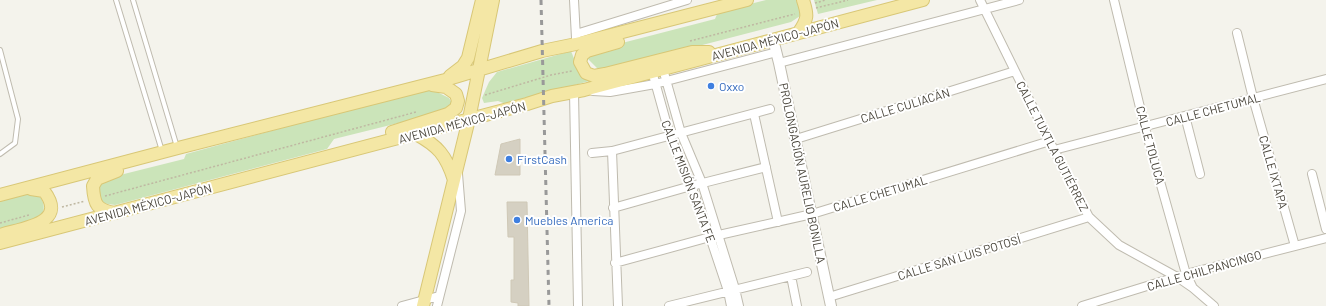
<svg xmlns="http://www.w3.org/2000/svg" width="1326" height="306" viewBox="0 0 1326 306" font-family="Barlow,sans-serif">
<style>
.green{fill:#cbe4b9}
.building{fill:#d5d0c2;stroke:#cfc8b6}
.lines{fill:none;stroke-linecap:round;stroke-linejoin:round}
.service-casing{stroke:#bfbbaf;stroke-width:6}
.minor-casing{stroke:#bfbbaf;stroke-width:10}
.tertiary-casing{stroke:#bfbbaf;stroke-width:12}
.primary-casing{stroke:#d8c776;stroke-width:14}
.path{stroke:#bfb8a2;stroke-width:1.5;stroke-dasharray:2 2;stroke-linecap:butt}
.service{stroke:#fff;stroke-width:4}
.minor{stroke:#fff;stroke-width:8}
.tertiary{stroke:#fff;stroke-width:10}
.primary{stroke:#f4e7a5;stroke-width:12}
.rail{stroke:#999;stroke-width:3;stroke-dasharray:5 5;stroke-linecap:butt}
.shop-dot{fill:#3f7fe0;stroke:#fff;stroke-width:1.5}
.labels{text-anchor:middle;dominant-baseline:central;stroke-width:4;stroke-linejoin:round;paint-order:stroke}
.street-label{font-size:12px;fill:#48443a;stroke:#fff}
.shop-label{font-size:12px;fill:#366cbe;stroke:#fff;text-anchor:start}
</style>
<rect width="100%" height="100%" fill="#f4f3ec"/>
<path class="green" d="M766,0H796L801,11L800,16L791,22L602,71L597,68L587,58L595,50L715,19L718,12Z
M814,0H877L818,14Z
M571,51L575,61L593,80L506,104L498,101L484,103L482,98L489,82L497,72Z
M429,88L449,98L452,103L447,111L334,139L327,149L115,205L102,203L98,197V186L108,178L184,159L186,154Z
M34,192C43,198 45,204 43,213L33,220L0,229V201Z"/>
<path class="building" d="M520,139V175H495L501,144Z
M507,202H527L529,306H518V303L511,302V280H514V237H508Z"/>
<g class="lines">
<g class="service-casing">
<path id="service" d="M116,0L162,151
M133,0L177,147
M0,50L18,119L15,143L0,154"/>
</g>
<g class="minor-casing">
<path id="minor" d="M574,0L576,38
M980,0L1054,150L1089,217L1119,245L1177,277L1193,288L1214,306
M1114,0L1145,128L1186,274L1192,286
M1237,33L1253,98L1295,246
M576,34L687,0
M779,63L1019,0
M663,69L681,133L702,183L735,289L739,306
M652,71L670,136L691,186L710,237L728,291L731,306
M593,91L610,92L655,84L777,52
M574,92L578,306
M754,114L778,222
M1185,116L1200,174
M796,139L1015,71
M1054,150L1326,79
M612,151L618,306
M592,153L612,151L770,109
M1312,174L1326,229
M613,208L691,186L766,167
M615,263L710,237L812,214L1050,141
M791,276L797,306
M829,297L1089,217
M402,306L439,296
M437,306L461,211L458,174
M669,306L807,272
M1082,306L1186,274L1326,238"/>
</g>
<g class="tertiary-casing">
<path id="tertiary" d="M773,39L779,63L831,306"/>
</g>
<g class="primary-casing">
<path id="primary" d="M799,32C808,19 808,15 803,0
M618,42L587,51L582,55L580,62L586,73L594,76L605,74L692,52H709
M450,76L463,66L468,58L482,0
M392,132L448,114L456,108L458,101L456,94L446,87L432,85
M416,134C438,146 446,155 454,180
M0,195L178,148L445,80L542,51L576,44L747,0
M115,213C97,210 94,205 93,186L97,179L117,171
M0,235C22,228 69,224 44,191L31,189
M0,243L527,104L552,96L584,90L923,0
M423,306L469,119L493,0"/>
</g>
<path class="path" d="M815,3L826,0
M816,8L848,0
M690,41L795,14
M485,95L551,75L572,71
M105,196L416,112
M62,207L85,201
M0,223L29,215"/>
<use href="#service" class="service"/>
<use href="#minor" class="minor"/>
<use href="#tertiary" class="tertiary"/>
<use href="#primary" class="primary"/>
<path class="rail" d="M541,0L549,306"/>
</g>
<g class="shop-dot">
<circle cx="711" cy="86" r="4"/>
<circle cx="509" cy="159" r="4"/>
<circle cx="517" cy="220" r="4"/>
</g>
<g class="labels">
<g class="street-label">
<text transform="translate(775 39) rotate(-15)">AVENIDA MÉXICO-JAPÓN</text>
<text transform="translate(905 105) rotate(-17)">CALLE CULIACÁN</text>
<text transform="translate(1213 109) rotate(-15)">CALLE CHETUMAL</text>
<text transform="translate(462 122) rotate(-15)">AVENIDA MÉXICO-JAPÓN</text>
<text transform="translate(1151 145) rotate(75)">CALLE TOLUCA</text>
<text transform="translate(1053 146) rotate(63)">CALLE TUXTLA GUTIÉRREZ</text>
<text transform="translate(1274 172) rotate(74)">CALLE IXTAPA</text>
<text transform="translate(803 173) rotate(78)">PROLONGACIÓN AURELIO BONILLA</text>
<text transform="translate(689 181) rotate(69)">CALLE MISIÓN SANTA FE</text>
<text transform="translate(880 193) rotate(-17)">CALLE CHETUMAL</text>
<text transform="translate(148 204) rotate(-15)">AVENIDA MÉXICO-JAPÓN</text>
<text transform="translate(959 257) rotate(-17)">CALLE SAN LUIS POTOSÍ</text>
<text transform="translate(1204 270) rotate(-16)">CALLE CHILPANCINGO</text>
</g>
<g class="shop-label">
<text x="719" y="86">Oxxo</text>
<text x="517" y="159">FirstCash</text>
<text x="525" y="220">Muebles America</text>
</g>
</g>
</svg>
